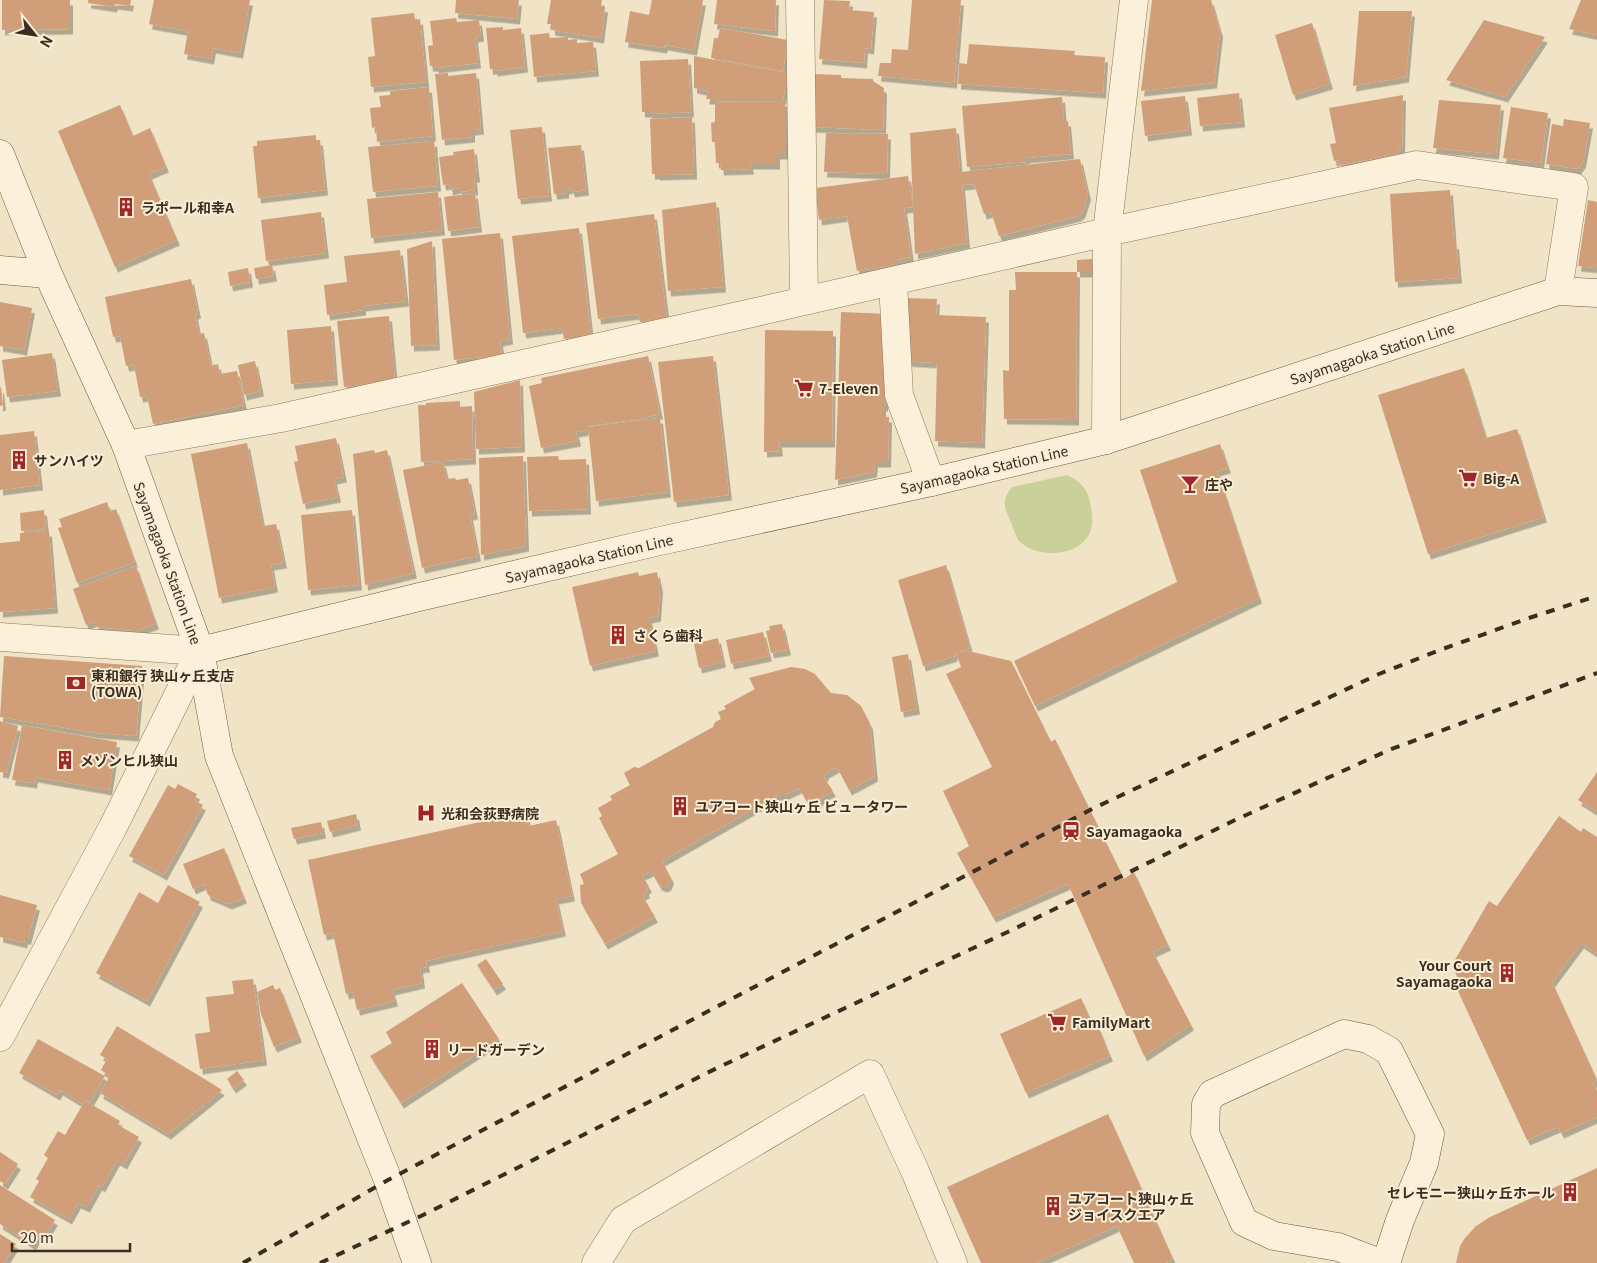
<svg xmlns="http://www.w3.org/2000/svg" width="1597" height="1263" viewBox="0 0 1597 1263" font-family="Georgia,'Noto Sans JP',serif">
<style>
.green{fill:#cad099}
.building{fill:#d19e7a;filter:url(#shadow)}
.lines{fill:none;stroke-linecap:round;stroke-linejoin:round}
.street-casing{stroke:#8e765a;stroke-width:29}
.secondary-casing{stroke:#70573d;stroke-width:29}
.street{stroke:#fbf1da;stroke-width:28}
.secondary{stroke:#fbf1da;stroke-width:28}
.rail{stroke:#3d2d1f;stroke-width:4;stroke-dasharray:9 9;stroke-linecap:butt}
.labels{text-anchor:middle;dominant-baseline:central;stroke-width:4;stroke-linejoin:round;paint-order:stroke}
.poi-label{font-size:14px;font-weight:bold;fill:#3d2d1f;stroke:#f8eed6;text-anchor:start}
.street-label{font-size:14px;fill:#3d2d1f;stroke:#f8eed6}
</style>
<defs>
<filter id="shadow"><feDropShadow dx="3" dy="5.5" stdDeviation="0" flood-color="#0004"/></filter>
</defs>
<rect width="100%" height="100%" fill="#f1e4c6"/>
<path class="green" d="M1067,475C1080,481 1087,488 1090,502C1092,513 1094,522 1090,532C1080,557 1038,559 1020,542C1016,538 1014,530 1012,525C1005,508 1000,503 1012,487Z"/>
<path class="building" d="M2,0H70V29L2,30Z
M88,0H131L130,6L115,4L114,7L88,3Z
M154,0H250L240,53L213,48L211,59L184,54L188,31L149,24Z
M456,0H519L517,19L455,13Z
M551,0H602L601,6L605,7L601,38L552,30V24H547Z
M652,0H703L694,50L665,45L664,48L625,42L630,11L649,15Z
M717,0H776L775,31L714,24Z
M824,0L850,1L849,10L874,12L871,49L865,48L864,63L819,59Z
M912,0H961L954,83L878,76L880,63H891L892,49L908,50Z
M1152,0H1211L1220,32L1214,83L1141,91Z
M1581,0H1597V35L1569,29Z
M1359,11H1412L1406,77L1353,86Z
M414,13L415,20L420,19L426,82L371,87L368,57L375,56L371,18Z
M456,18L457,22L479,20L481,36L475,37L478,63L436,68L435,66H430L428,46L433,45L430,21Z
M1484,20L1545,37L1505,97L1446,80Z
M1312,23L1330,84L1293,95L1275,35Z
M503,27V30L521,28L525,67L495,71L494,69H490L486,28Z
M720,28L788,40L783,71L711,58L714,38H718Z
M549,33L550,38L568,37V40L577,39V43L593,42L596,71L534,77L530,35Z
M969,44L1075,51L1074,55L1105,57L1103,93L958,84L959,63L967,64Z
M694,56L788,73L783,99H706L708,91L694,88Z
M688,59L691,112L649,114V112H642L640,61Z
M448,73V76L476,73L481,129L472,130V137L442,140L435,74Z
M814,74L841,75V78L873,79V81L884,88L883,130L813,127Z
M429,87L433,136L377,142L376,127L372,128L370,108L381,107L379,96L390,95V91Z
M1239,93L1242,122L1200,126L1197,98Z
M1403,95L1402,148L1398,149L1399,154L1340,165L1339,160L1334,161L1330,144L1336,143L1329,108Z
M1185,96L1189,130L1145,136L1141,101Z
M1062,97L1064,121H1068L1071,154L1026,158V162L967,167L962,106Z
M1439,100L1501,105L1496,154L1433,148Z
M785,101V154H777V164H750L751,169L721,170L720,163H716L715,142H712L711,123L715,122V102Z
M120,105L133,136L150,128L166,167L149,174L177,240L115,267L58,131Z
M1511,107L1548,113L1541,163L1503,158Z
M692,117L694,174L657,175V174H652L650,119Z
M1564,119L1590,123L1583,162L1578,169L1546,164L1552,124L1563,126Z
M542,127L549,196L518,199L510,130Z
M956,128L960,172L1080,159L1088,195L1082,213L1078,216L999,236L991,212L984,214L974,184L962,185L967,243L915,254L910,133Z
M826,133L888,134L887,174L824,172Z
M316,135V140H320L325,190L258,198L253,146H257V141Z
M434,141L438,186L373,192L368,147Z
M581,145L586,190L572,192L571,188L566,189V193L554,194L548,148Z
M474,149L477,177H474L475,190L459,192V188L450,190L449,184L443,185L439,157L454,155L453,152Z
M908,176L913,207L904,208L911,257L896,260V265L857,271L847,216L819,220L815,188Z
M1450,190L1454,244L1456,243L1459,278L1395,282L1390,194Z
M438,192L442,230L371,238L367,199Z
M475,193L479,227L448,231L444,197Z
M1588,200L1597,202V268L1578,266Z
M716,202L723,287L668,291L662,210Z
M321,212L326,253L266,261L261,220Z
M654,214L667,319L640,322L638,314L598,319L586,223Z
M579,228L591,336L564,339L562,328L523,333L512,236Z
M500,233L510,339L500,341L502,355L454,360L442,239Z
M432,241L437,345L411,346L407,249Z
M400,250L406,301L363,306V310L327,315L324,285L347,282L344,256Z
M1092,259L1093,272H1077V260Z
M272,265L274,276L256,279L254,268Z
M248,268L250,282L230,286L228,272Z
M1015,272H1077L1076,420L1004,419L1003,370L1009,371V290H1016Z
M191,279L198,313L195,314L199,334L204,333L211,366L218,364L220,374L237,371L244,405L153,424L147,396L140,397L134,365L126,366L120,336L113,337L105,297Z
M904,298L937,299L936,315L986,317L982,443L935,441L937,363L902,361Z
M0,302L32,308L24,350L0,346Z
M841,312L889,314L885,406H883V417H889L888,462H875L874,472L835,480Z
M389,316L395,381L344,387L337,321Z
M331,326L335,380L291,384L287,330Z
M765,330L833,331L832,442H779L780,451L764,452Z
M52,353L58,391L7,397L2,360Z
M648,356L660,414L634,420L587,426V430L576,432L578,441L541,448L529,386L542,383L541,378Z
M713,356L729,495L674,502L658,362Z
M255,361L261,391L244,395L238,365Z
M1464,368L1486,438L1517,429L1544,517L1428,554L1378,395Z
M520,380L522,447L476,449L474,392Z
M1,387L3,405L0,406V388Z
M460,401V407L472,406L473,459L421,462L418,405H426V403Z
M660,418L668,492L596,501L588,427Z
M34,431L40,485L0,490V435Z
M336,438L344,477L334,479L338,497L303,504L294,462L298,461L295,446Z
M247,443L263,526L276,524L284,563L271,565L275,587L219,598L191,454Z
M1220,444L1228,468L1217,471L1259,598L1035,706L1014,661L1177,582L1140,470Z
M374,450L375,453L387,450L414,573L365,585L353,454Z
M523,456L526,546L481,555L479,458Z
M558,456L559,460L586,459L588,509L529,511L527,457Z
M443,462L447,479L455,478L456,480L468,478L475,514L470,515L478,556L422,568L403,470Z
M107,502L110,511L116,509L135,562L77,583L58,528L62,527L59,519Z
M44,510L46,529L21,531L20,513Z
M352,510L359,585L308,590L301,515Z
M49,531L55,608L0,612V543L20,541V533Z
M946,565L970,648L954,654L955,656L923,666L898,580Z
M136,566L156,624L136,631L97,627L95,621L86,625L73,589Z
M638,572L639,576L657,572L660,587L658,616L649,618L656,651L590,666L572,587Z
M782,624L788,650L771,653L766,631L770,630L769,626Z
M763,632L769,656L731,664L726,640Z
M718,638L723,662L699,668L694,644Z
M968,651L1011,661L1051,742L1055,739L1124,879L1134,872L1168,945L1153,952L1191,1025L1144,1056L1068,884L993,917L957,853L969,846L943,791L992,767L946,674L961,667L956,653Z
M908,654L917,709L901,712L892,657Z
M4,656L142,666L136,736L96,733L0,717Z
M791,667L805,669L815,674L831,693L847,695L861,706L870,724L875,776L849,790L837,767L826,773L824,778L833,791L822,797L817,804H810L807,802L799,788L784,795H778L662,861L671,878L669,884L667,886L664,887L659,885L651,871L642,875L649,887L646,889L647,893L642,895L655,917L605,944L581,903L580,885L584,884L580,874L618,854L599,818L602,816L598,808L612,800L610,796L630,785L624,773L634,767L639,768L713,727L715,722L721,719L718,712L726,709L724,706L755,689L749,678Z
M0,721L18,726L6,773L0,772Z
M22,725L117,742L109,790L35,777L34,783L12,780Z
M1597,772V812L1578,800Z
M178,784L197,794L194,800L203,805L164,875L129,856L168,785L175,789Z
M526,812L529,826L556,820L572,896L556,899L563,931L426,961L427,967L420,968L422,983L392,990L395,1001L357,1010L353,992L346,994L333,933L324,935L308,860Z
M356,814L358,825L330,832L327,821Z
M1559,816L1581,832L1583,828L1597,837V954L1581,943L1552,982L1597,1080L1593,1083L1597,1091V1117L1561,1133L1558,1127L1527,1140L1457,989L1462,988L1452,965L1489,901L1497,906Z
M321,822L323,833L294,839L291,828Z
M224,848L244,898L229,904L208,895L204,884L193,889L183,864Z
M168,885L200,902L147,1001L96,973L139,892L158,903Z
M0,895L37,905L28,939H25L24,943L0,937Z
M486,959L503,984L494,990L477,965Z
M253,979L264,1060L200,1069L195,1034L210,1032L206,997L234,994L232,981Z
M462,983L499,1039L401,1103L370,1056L392,1043L386,1032Z
M273,985L275,990L280,988L299,1037L274,1047L261,1014L257,992Z
M1081,998L1094,1028L1098,1026L1110,1056L1026,1093L1000,1034Z
M117,1026L211,1083L222,1090L168,1134L100,1093L110,1076L101,1070L107,1059L100,1055Z
M38,1039L105,1076L90,1102L82,1099L120,1121L118,1125L139,1137L124,1164L117,1160L102,1187L99,1185L87,1207L78,1203L69,1219L30,1197L39,1181L36,1179L48,1158L44,1155L58,1131L65,1135L83,1104L60,1090L57,1095L19,1073Z
M237,1071L244,1080L233,1088L227,1079Z
M1108,1114L1173,1259L1166,1263H1134L1117,1226L1036,1263H981L947,1187Z
M0,1152L18,1164L5,1184L0,1181Z
M1597,1168V1263H1456L1460,1246L1465,1238L1476,1226L1490,1217Z
M0,1185L55,1220L46,1234L41,1231L33,1245L0,1224Z
M0,1234L16,1244L4,1263H0Z"/>
<g class="lines">
<g class="street-casing">
<path id="street" d="M800,0L804,300
M893,282L899,395L931,482
M1106,440L1107,232L1134,0
M126,445L281,418L752,313L1107,232L1417,165L1574,187L1558,291
M0,637L200,651L113,827L0,1037
M596,1263L623,1220L870,1074L915,1171L953,1263"/>
</g>
<g class="secondary-casing">
<path id="secondary" d="M0,154L48,274L126,445L200,651L415,598L660,541L931,482L1106,440L1558,291L1597,293
M0,270L48,274
M200,651L219,756L388,1180L417,1263
M1380,1263L1338,1247L1274,1236L1244,1222L1205,1133L1206,1104L1212,1094L1344,1034L1368,1039L1389,1051L1430,1134L1424,1163L1400,1220L1386,1263"/>
</g>
<use href="#street" class="street"/>
<use href="#secondary" class="secondary"/>
<path class="rail" d="M243,1263L388,1180L1092,809L1379,674L1440,650L1529,618L1597,596
M320,1263L421,1216L717,1068L1014,929L1233,821L1389,750L1597,673"/>
</g>
<defs>
<g id="building-bare" transform="scale(1.5)"><path d="M-4-6H4V6H1V3H-1V6H-4ZM-2.5-4.3h1.7v1.8h-1.7ZM.8-4.3h1.7v1.8H.8ZM-2.5-1h1.7V.8h-1.7ZM.8-1h1.7V.8H.8Z" fill="#a02727" stroke="#f8eed6" stroke-width="2.5" paint-order="stroke"/></g>
<g id="supermarket-bare" transform="scale(1.5)"><path d="M-6-5.5h2.5l.6 2H6L4.5 2H-2.5L-4.4-4H-6ZM-1.5 3.2a1.3 1.3 0 1 0 .1 0ZM3 3.2a1.3 1.3 0 1 0 .1 0Z" fill="#a02727" stroke="#f8eed6" stroke-width="2.5" paint-order="stroke"/></g>
<g id="bar-bare" transform="scale(1.5)"><path d="M-6-5H6L.8 .8V4.5H3.5V6h-7V4.5H-.8V.8Z" fill="#a02727" stroke="#f8eed6" stroke-width="2.5" paint-order="stroke"/></g>
<g id="bank-bare" transform="scale(1.5)"><path d="M-6-4H6V4H-6ZM0-2.3a2.3 2.3 0 1 0 0 4.6a2.3 2.3 0 1 0 0-4.6Z" fill="#a02727" stroke="#f8eed6" stroke-width="2.5" paint-order="stroke"/></g>
<g id="hospital-bare" transform="scale(1.5)"><path d="M-5-5h3v3.5h4V-5h3V5h-3V1.5h-4V5h-3Z" fill="#a02727" stroke="#f8eed6" stroke-width="2.5" paint-order="stroke"/></g>
<g id="station-bare" transform="scale(1.5)"><path d="M-3-6H3Q5-6 5-4V2Q5 4 3 4L4.5 6H3L1.5 4h-3L-3 6H-4.5L-3 4Q-5 4-5 2V-4Q-5-6-3-6ZM-3.5-4v3h7v-3ZM-3.5 1v1.5H-2V1ZM2 1v1.5H3.5V1Z" fill="#a02727" stroke="#f8eed6" stroke-width="2.5" paint-order="stroke"/></g>
</defs>
<g fill-rule="evenodd">
<use href="#building-bare" x="126" y="207"/>
<use href="#supermarket-bare" x="804" y="388"/>
<use href="#building-bare" x="19" y="460"/>
<use href="#supermarket-bare" x="1468" y="478"/>
<use href="#bar-bare" x="1190" y="484"/>
<use href="#building-bare" x="618" y="635"/>
<use href="#bank-bare" x="76" y="683"/>
<use href="#building-bare" x="65" y="760"/>
<use href="#building-bare" x="680" y="806"/>
<use href="#hospital-bare" x="426" y="813"/>
<use href="#station-bare" x="1071" y="831"/>
<use href="#building-bare" x="1507" y="973"/>
<use href="#supermarket-bare" x="1057" y="1022"/>
<use href="#building-bare" x="432" y="1049"/>
<use href="#building-bare" x="1570" y="1192"/>
<use href="#building-bare" x="1053" y="1206"/>
</g>
<g class="labels">
<g class="poi-label">
<text x="141" y="207">ラポール和幸A</text>
<text x="819" y="388">7-Eleven</text>
<text x="34" y="460">サンハイツ</text>
<text x="1483" y="478">Big-A</text>
<text x="1205" y="484">庄や</text>
<text x="633" y="635">さくら歯科</text>
<text x="91" y="675">東和銀行 狭山ヶ丘支店<tspan x="91" dy="16">(TOWA)</tspan></text>
<text x="80" y="760">メゾンヒル狭山</text>
<text x="695" y="806">ユアコート狭山ヶ丘 ビュータワー</text>
<text x="441" y="813">光和会荻野病院</text>
<text x="1086" y="831">Sayamagaoka</text>
<text x="1492" y="965" text-anchor="end">Your Court<tspan x="1492" dy="16">Sayamagaoka</tspan></text>
<text x="1072" y="1022">FamilyMart</text>
<text x="447" y="1049">リードガーデン</text>
<text x="1555" y="1192" text-anchor="end">セレモニー狭山ヶ丘ホール</text>
<text x="1068" y="1198">ユアコート狭山ヶ丘<tspan x="1068" dy="16">ジョイスクエア</tspan></text>
</g>
<g class="street-label">
<text transform="translate(1372 353) rotate(-18)">Sayamagaoka Station Line</text>
<text transform="translate(984 469) rotate(-13)">Sayamagaoka Station Line</text>
<text transform="translate(589 558) rotate(-13)">Sayamagaoka Station Line</text>
<text transform="translate(168 563) rotate(70)">Sayamagaoka Station Line</text>
</g>
</g>
<g transform="translate(35 35) rotate(120)" stroke="#f8eed6" stroke-width="4" paint-order="stroke">
<path d="M0-4L9 19L0 12L-9 19Z" fill="#3d2d1f"/>
<text y="-8" font-size="14" font-weight="bold" text-anchor="middle" fill="#3d2d1f">N</text>
</g>
<path d="M12 1243v8h118v-8" fill="none" stroke="#3d2d1f" stroke-width="2.5"/>
<text x="20" y="1243" font-size="15" fill="#3d2d1f" stroke="#f8eed6" stroke-width="4" paint-order="stroke">20 m</text>
</svg>
